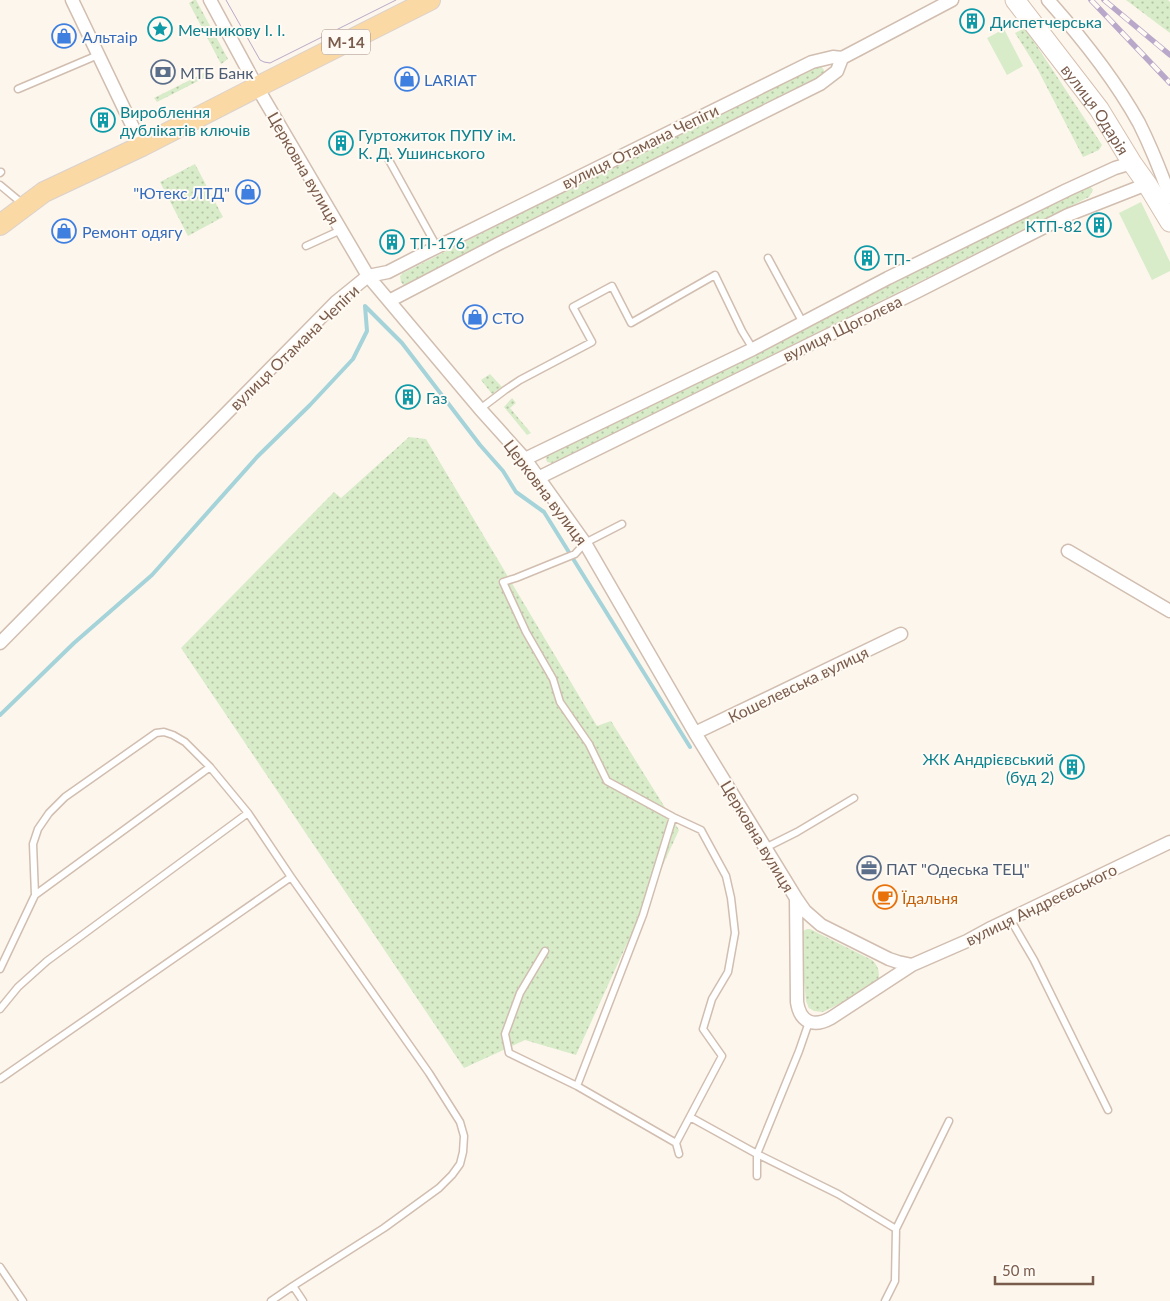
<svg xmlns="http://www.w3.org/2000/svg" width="1170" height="1301" viewBox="0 0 1170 1301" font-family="Lato,sans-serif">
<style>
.grass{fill:url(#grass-dots)}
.park{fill:#d8ecc9}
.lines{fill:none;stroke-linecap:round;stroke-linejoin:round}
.stream{stroke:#a5d3da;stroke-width:4}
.lane-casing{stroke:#d1beb0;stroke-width:9}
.street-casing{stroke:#d1beb0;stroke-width:15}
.secondary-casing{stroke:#d6c0b0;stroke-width:21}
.primary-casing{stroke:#dad1cd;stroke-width:22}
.lane{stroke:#fff;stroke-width:6}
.street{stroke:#fff;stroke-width:12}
.secondary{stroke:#fff;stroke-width:19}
.primary{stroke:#fbd9a5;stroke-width:20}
.tram{stroke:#b9a8c9;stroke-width:1}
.rail-casing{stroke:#b9a8c9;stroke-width:5.5}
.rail{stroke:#fffaf3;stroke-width:4;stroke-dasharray:11;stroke-linecap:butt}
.labels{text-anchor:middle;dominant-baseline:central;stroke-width:4;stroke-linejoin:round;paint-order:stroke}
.shield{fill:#fffaf3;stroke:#a28b7f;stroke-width:1}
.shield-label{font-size:15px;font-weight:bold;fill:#7a5c4d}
.culture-label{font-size:16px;fill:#0d838f;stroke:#fffaf3;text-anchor:start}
.shop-label{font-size:16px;fill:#366cbe;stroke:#fffaf3;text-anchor:start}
.service-label{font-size:16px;fill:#4e5e75;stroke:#fffaf3;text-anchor:start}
.street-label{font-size:16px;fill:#7a5c4d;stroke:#fffaf3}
.food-label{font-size:16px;fill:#c56008;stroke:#fffaf3;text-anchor:start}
</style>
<defs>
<pattern id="grass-dots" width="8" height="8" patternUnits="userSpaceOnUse" patternTransform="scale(1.25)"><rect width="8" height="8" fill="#d8ecc9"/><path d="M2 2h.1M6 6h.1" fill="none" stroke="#b4c2a5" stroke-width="1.8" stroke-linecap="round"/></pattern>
</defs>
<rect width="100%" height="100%" fill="#fdf6ec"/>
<path class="grass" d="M194,0H196L228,59L221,64L189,3Z
M1126,0H1168L1170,2V33Z
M1025,28L1102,145L1099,150L1083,157L1037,68L1015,33Z
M816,65L821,66L824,70V74L821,79L406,288L401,282L400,276L403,273Z
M210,70L212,74L157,102L154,98Z
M195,164L223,217L188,236L160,182Z
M1088,186L1091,187L1093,190L1089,197L557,462L552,463L547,462L546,458L551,452Z
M490,374L502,387L492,394L481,380Z
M512,398L516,403L510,408L531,433L527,435L504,407Z
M409,437L426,439L597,726L611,721L679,830L576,1055L525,1040L464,1068L181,648L334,492L341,498Z
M807,929H810L872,960C879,967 880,972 878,982L860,994L823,1012L814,1011L809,1008L806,1001L800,940L803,931Z"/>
<path class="park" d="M1004,29L1023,66L1007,75L987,38Z
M1141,202L1170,262V271L1152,280L1119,213Z"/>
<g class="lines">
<path class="stream" d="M0,715L74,643L152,575L257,457L310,405L353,359L367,331L365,306L402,343L480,445L503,471L516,492L544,512L690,747"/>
<g class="lane-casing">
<path id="lane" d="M18,89L98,55
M385,153L437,247
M0,173L1,172
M0,185L24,205
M306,246L341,230
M768,258L803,323
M480,409L505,390L520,380L592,342L573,307L612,286L631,323L715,275L742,331L753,349
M673,817L701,830L726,876L731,898L735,933L728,972L712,999L703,1029L722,1056L676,1143
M765,848L797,832L854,798
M35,895L33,844L38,829L49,813L65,797L156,733L164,732L173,735L185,742L210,767L248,813L291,877L429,1073L460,1122L464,1136L463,1152L460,1164L452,1175L439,1188L384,1228L293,1286
M1010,919L1034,960L1108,1110
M545,951L520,993L505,1034L509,1053L577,1086L643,915L673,817L607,781L589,744L560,702L553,679L526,632L503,582L516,578L575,554L585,543L622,524
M0,969L35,895L210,767
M0,1009L18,987L47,961L248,813
M0,1079L291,877
M577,1086L676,1143L679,1154
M690,1117L757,1154L838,1194L896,1229L949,1121
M757,1176V1154L799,1051L809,1022
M0,1267L23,1301
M271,1301L293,1286L303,1301
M885,1301L895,1281L896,1229"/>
</g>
<g class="street-casing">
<path id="street" d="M72,0L142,146
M210,0L257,87L368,276L480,409L525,459L585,543L695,733L796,898L805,911L821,925L889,959L898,962L912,965
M1048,0C1082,38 1114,78 1139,123C1151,147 1161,172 1170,197
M389,301L498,244L820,84L837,71L842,58
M525,459L753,349L888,278L1067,190L1115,168L1132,163
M538,478L918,291L1068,215L1147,184
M1068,551L1170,611
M0,643L336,302L368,276L388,272L425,253L812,62L833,57L842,58L952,0
M695,733L901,634
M796,898L797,1002C800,1022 813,1028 831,1018L912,965L967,941L989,929L1170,842"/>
</g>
<g class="secondary-casing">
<g id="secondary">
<path id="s1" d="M1015,0L1099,109L1132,163L1147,184L1170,222"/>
</g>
</g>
<g class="primary-casing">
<path id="primary" d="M0,225L44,192L142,146L257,87L430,0"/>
</g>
<use href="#lane" class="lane"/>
<use href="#street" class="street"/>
<use href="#secondary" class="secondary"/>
<use href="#primary" class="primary"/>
<path class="tram" d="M226,0L260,60L264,62L270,63L396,0"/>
<g class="rail-casing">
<path id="rail" d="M1091,0L1170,83
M1104,0L1170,55"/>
</g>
<use href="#rail" class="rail"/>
</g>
<defs>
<g id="building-ring" transform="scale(1.25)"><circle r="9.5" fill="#fffaf3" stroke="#0f9aa8" stroke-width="1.5"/><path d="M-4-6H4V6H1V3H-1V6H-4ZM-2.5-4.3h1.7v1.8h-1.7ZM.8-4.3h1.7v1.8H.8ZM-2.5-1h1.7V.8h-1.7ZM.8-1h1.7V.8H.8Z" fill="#0f9aa8"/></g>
<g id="sight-ring" transform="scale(1.25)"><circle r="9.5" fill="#fffaf3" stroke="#0f9aa8" stroke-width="1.5"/><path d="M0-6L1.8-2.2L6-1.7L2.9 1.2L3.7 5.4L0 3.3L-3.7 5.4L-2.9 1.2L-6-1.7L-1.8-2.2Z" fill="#0f9aa8"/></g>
<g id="shop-ring" transform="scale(1.25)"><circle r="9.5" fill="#fffaf3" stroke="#3f7fe0" stroke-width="1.5"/><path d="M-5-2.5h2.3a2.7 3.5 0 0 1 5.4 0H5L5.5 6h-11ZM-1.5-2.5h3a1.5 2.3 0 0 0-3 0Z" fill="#3f7fe0"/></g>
<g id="bank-ring" transform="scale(1.25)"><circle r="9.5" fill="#fffaf3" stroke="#5c6f8a" stroke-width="1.5"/><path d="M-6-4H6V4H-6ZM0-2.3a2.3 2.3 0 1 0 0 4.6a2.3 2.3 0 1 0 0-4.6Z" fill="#5c6f8a"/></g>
<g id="office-ring" transform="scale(1.25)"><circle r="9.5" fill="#fffaf3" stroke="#5c6f8a" stroke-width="1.5"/><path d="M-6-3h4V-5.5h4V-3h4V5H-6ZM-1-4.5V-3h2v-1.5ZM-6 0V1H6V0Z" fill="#5c6f8a"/></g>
<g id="cafe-ring" transform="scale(1.25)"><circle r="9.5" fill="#fffaf3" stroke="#e8710a" stroke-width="1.5"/><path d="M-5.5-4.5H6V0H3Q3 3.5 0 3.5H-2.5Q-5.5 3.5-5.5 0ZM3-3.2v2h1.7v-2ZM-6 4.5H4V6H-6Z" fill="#e8710a"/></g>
</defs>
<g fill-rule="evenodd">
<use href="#building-ring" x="972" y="21"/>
<use href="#sight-ring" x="160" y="29"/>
<use href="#shop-ring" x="64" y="36"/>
<use href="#bank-ring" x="163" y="72"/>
<use href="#shop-ring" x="407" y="79"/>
<use href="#building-ring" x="103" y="120"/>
<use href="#building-ring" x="341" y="143"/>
<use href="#shop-ring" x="248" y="192"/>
<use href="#building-ring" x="1099" y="225"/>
<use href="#shop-ring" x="64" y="231"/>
<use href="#building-ring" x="392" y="242"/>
<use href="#building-ring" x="867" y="258"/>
<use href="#shop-ring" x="475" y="317"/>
<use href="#building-ring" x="408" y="397"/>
<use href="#building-ring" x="1072" y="767"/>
<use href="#office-ring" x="869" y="868"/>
<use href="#cafe-ring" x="885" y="897"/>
</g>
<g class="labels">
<rect class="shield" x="322" y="29.5" width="48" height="25" rx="4"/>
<g class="shield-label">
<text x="346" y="42">М-14</text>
</g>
<g class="culture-label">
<text x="990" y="21">Диспетчерська</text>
<text x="178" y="29">Мечникову І. І.</text>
<text x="120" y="111">Вироблення<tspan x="120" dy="18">дублікатів ключів</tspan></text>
<text x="358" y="134">Гуртожиток ПУПУ ім.<tspan x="358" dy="18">К. Д. Ушинського</tspan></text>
<text x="1082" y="225" text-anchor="end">КТП-82</text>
<text x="410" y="242">ТП-176</text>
<text x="884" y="258">ТП-</text>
<text x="426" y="397">Газ</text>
<text x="1054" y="758" text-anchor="end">ЖК Андрієвський<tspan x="1054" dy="18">(буд 2)</tspan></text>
</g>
<g class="shop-label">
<text x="82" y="36">Альтаір</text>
<text x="424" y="79">LARIAT</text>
<text x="230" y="192" text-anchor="end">"Ютекс ЛТД"</text>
<text x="82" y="231">Ремонт одягу</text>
<text x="492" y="317">СТО</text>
</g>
<g class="service-label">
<text x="180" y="72">МТБ Банк</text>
<text x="886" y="868">ПАТ "Одеська ТЕЦ"</text>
</g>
<g class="street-label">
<text stroke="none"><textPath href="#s1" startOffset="136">вулиця Одарія</textPath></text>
<text transform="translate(640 146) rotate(-26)">вулиця Отамана Чепіги</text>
<text transform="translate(304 168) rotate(60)">Церковна вулиця</text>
<text transform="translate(842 328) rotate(-26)">вулиця Щоголєва</text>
<text transform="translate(294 347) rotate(-44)">вулиця Отамана Чепіги</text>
<text transform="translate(546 492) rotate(53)">Церковна вулиця</text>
<text transform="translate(798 684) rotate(-26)">Кошелевська вулиця</text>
<text transform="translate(758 836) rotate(59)">Церковна вулиця</text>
<text transform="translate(1041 904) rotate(-26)">вулиця Андреєвського</text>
</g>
<g class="food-label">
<text x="902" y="897">Їдальня</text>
</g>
</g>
<path d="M995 1276v8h98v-8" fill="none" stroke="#7a5c4d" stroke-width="2.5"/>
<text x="1002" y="1276" font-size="15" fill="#7a5c4d" stroke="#fffaf3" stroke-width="4" paint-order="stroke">50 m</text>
</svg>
